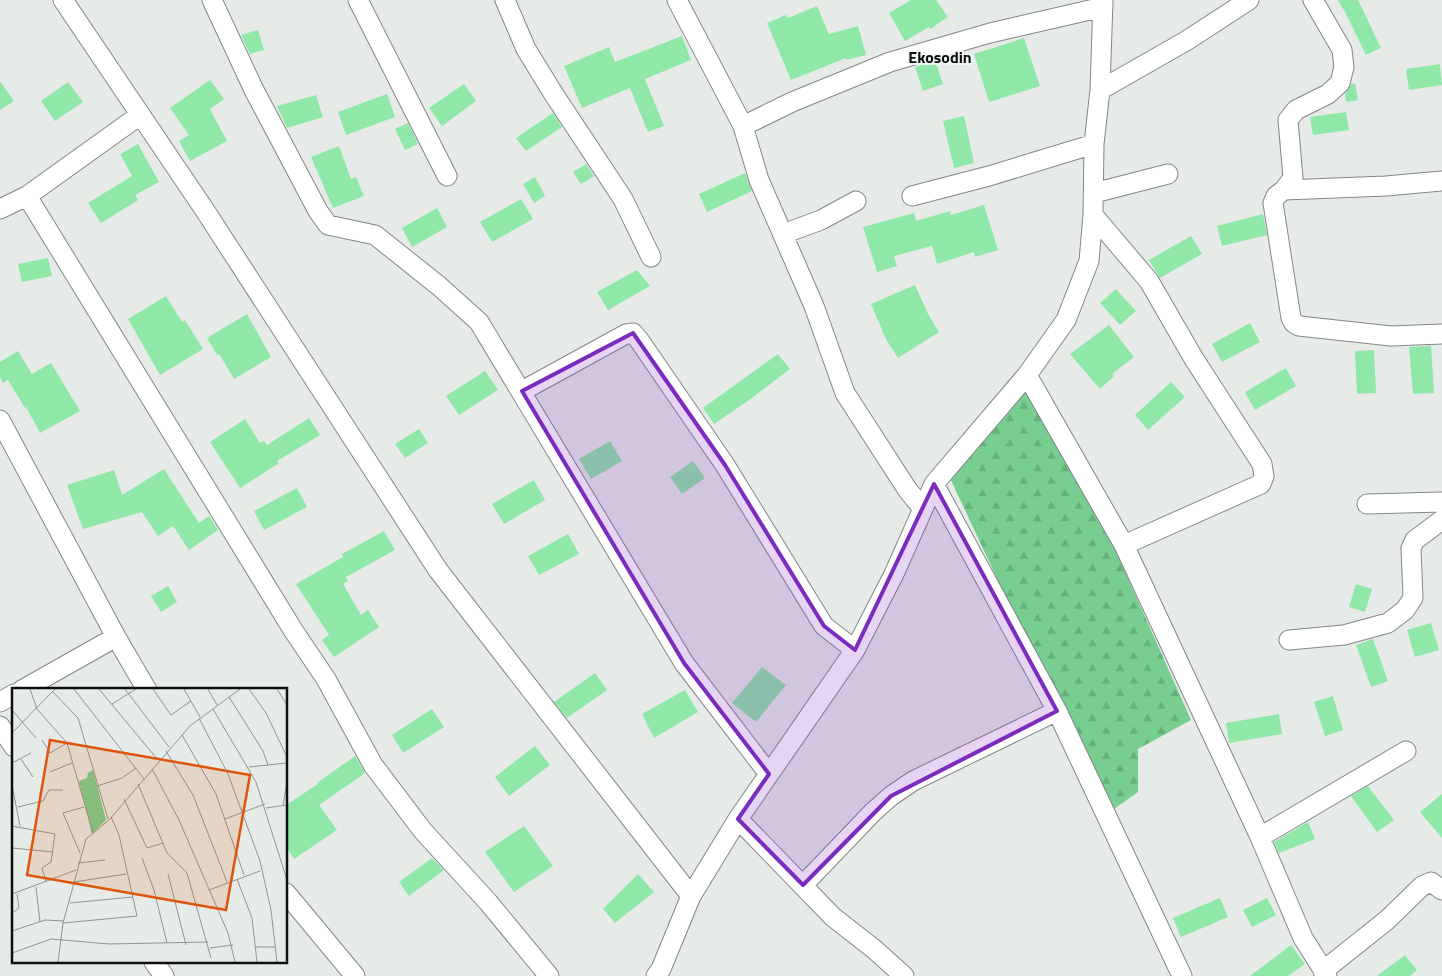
<svg xmlns="http://www.w3.org/2000/svg" width="1442" height="976" viewBox="0 0 1442 976" font-family="'Titillium Web',sans-serif">
<style>
.forest{fill:url(#forest-firs)}
.building{fill:#8fe7a8}
.lines{fill:none;stroke-linecap:round;stroke-linejoin:round}
.minor-casing{stroke:#838784;stroke-width:21}
.minor{stroke:#fff;stroke-width:19}
.marked{fill:#7b2cbf;fill-opacity:0.2;stroke:#7b2cbf;stroke-width:4;stroke-linejoin:round}
.labels{text-anchor:middle;dominant-baseline:central;stroke-width:4;stroke-linejoin:round;paint-order:stroke}
.quarter-label{font-size:16px;font-weight:bold;fill:#0d0f0e;stroke:#f4f8f5}
.inset-road{fill:none;stroke:#909391;stroke-width:1}
.view{fill:#dd550c;fill-opacity:0.15;stroke:#dd550c;stroke-width:2.5}
.inset-edge{fill:none;stroke:#0d0f0e;stroke-width:2.5}
</style>
<defs>
<pattern id="forest-firs" width="22" height="20" patternUnits="userSpaceOnUse" patternTransform="scale(1.25)"><rect width="22" height="20" fill="#77ce90"/><path d="M5 1l3.5 6h-7zM16 11l3.5 6h-7z" fill="#66b07b"/></pattern>
</defs>
<rect width="100%" height="100%" fill="#e7ebe8"/>
<path class="forest" d="M1033,365L1191,720L1138,749V792L1107,814L950,478Z"/>
<path class="building" d="M911,0H936L948,17L930,29L929,27L905,41L889,13Z
M1338,0H1358L1381,48L1366,55L1346,14Z
M817,6L829,34L858,26L866,55L846,60V58L791,80L767,23L786,15L788,18Z
M258,30L264,50L250,54L241,35Z
M682,36L691,60L645,79L664,126L648,132L630,88L582,108L564,66L609,47L615,62Z
M1024,38L1040,86L989,102L974,54Z
M935,61L943,84L923,91L915,67Z
M1440,64L1442,85L1409,90L1406,69Z
M210,80L224,99L210,109L227,141L190,161L179,141L189,135L170,108Z
M0,81L14,101L0,110Z
M68,82L83,102L55,121L41,101Z
M1355,83L1358,100L1346,102L1345,94L1351,84Z
M464,84L476,101L442,126L429,108Z
M387,94L395,117L346,135L338,112Z
M316,95L323,117L287,128L277,106Z
M1346,112L1349,130L1313,135L1310,117Z
M553,113L562,127L526,151L516,138Z
M964,116L974,163L954,168L943,121Z
M408,123L418,144L405,150L395,129Z
M138,144L159,182L135,195L138,200L101,223L88,203L132,176L120,154Z
M339,146L351,179L356,177L364,196L333,208L311,157Z
M586,164L594,176L581,184L573,172Z
M745,173L752,191L707,212L699,194Z
M535,177L545,196L534,203L523,184Z
M521,199L533,219L492,242L480,222Z
M984,205L998,250L975,257L974,252L937,264L932,246L894,256L897,266L877,272L863,227L914,213L916,221L950,211L951,215Z
M437,208L447,227L412,247L402,228Z
M1263,214L1267,235L1222,246L1217,226Z
M1191,236L1202,254L1160,278L1149,260Z
M48,258L52,276L22,282L18,264Z
M637,270L650,286L608,310L597,292Z
M915,285L928,314L939,332L898,358L886,339L871,304Z
M1116,289L1136,311L1120,325L1100,303Z
M166,296L182,322L185,320L203,349L160,375L128,319Z
M247,314L271,357L234,379L219,354L217,355L207,338Z
M1250,323L1260,342L1222,362L1212,344Z
M1109,325L1134,357L1112,374L1114,376L1100,389L1070,354Z
M1431,346L1434,393L1413,394L1409,347Z
M1374,350L1376,393L1357,394L1355,351Z
M18,351L32,374L51,363L80,411L40,433L26,407L25,408L8,380L3,383L0,377V362Z
M778,354L790,369L752,398L714,424L703,408Z
M1286,368L1296,386L1255,410L1245,392Z
M485,371L498,390L459,415L446,396Z
M1171,382L1185,397L1148,430L1135,415Z
M309,418L320,435L277,461L279,463L240,488L210,442L245,419L260,443L264,441L267,445Z
M419,429L428,443L405,458L395,444Z
M610,441L622,461L591,479L579,459Z
M693,461L705,478L682,494L670,477Z
M164,469L199,523L209,516L218,530L189,550L173,526L158,536L142,512L83,529L67,485L114,470L122,495Z
M534,480L545,500L504,524L492,504Z
M297,488L307,507L264,530L254,511Z
M384,531L395,550L346,577L348,581L343,584L361,615L368,610L379,627L334,657L322,640L329,635L296,584L343,557L342,554Z
M568,534L579,554L539,575L528,556Z
M1356,584L1372,589L1365,612L1349,607Z
M168,586L177,602L161,612L151,596Z
M1431,623L1439,650L1415,657L1407,630Z
M1373,639L1388,681L1371,687L1356,645Z
M762,667L786,685L756,722L732,703Z
M595,673L607,690L567,718L554,702Z
M685,690L698,712L654,738L642,714Z
M1333,696L1343,730L1325,736L1314,702Z
M432,709L444,727L403,753L392,735Z
M1279,714L1282,734L1229,743L1226,723Z
M535,746L550,765L509,796L495,777Z
M355,756L365,773L319,805L337,830L294,859L286,847V805L318,784L317,783Z
M1368,786L1394,820L1377,832L1351,796Z
M1442,794V838L1420,812Z
M1308,822L1315,839L1279,853L1274,842Z
M524,826L553,866L514,892L485,852Z
M432,858L444,870L409,896L399,882Z
M638,874L654,892L615,923L603,909Z
M1220,898L1228,917L1181,937L1173,918Z
M1267,898L1276,915L1252,927L1243,910Z
M1291,945L1305,964L1288,976H1250Z
M1405,955L1417,970L1410,976H1377Z"/>
<g class="lines">
<g class="minor-casing">
<path id="minor" d="M63,0L206,212L438,570L691,896
M212,0L254,90L318,211L328,225L375,235L439,286L479,322L684,663L769,774
M358,0L447,176
M505,0L526,49L553,93L623,199L651,257
M677,0L743,126L759,180L814,306L845,393L907,489L922,508
M1313,0L1342,50L1344,67L1340,83L1328,94L1296,110L1288,120L1293,178L1284,190L1276,196L1273,203L1291,318L1294,323L1299,326L1391,336L1442,334
M1100,90L1186,41L1249,0
M743,126L792,102L890,62L990,33L1103,7
M1284,190L1386,186L1442,181
M1094,193L1168,174
M27,196L293,630L326,679L373,765L423,831L488,902L549,976
M912,196L989,176L1094,144
M0,209L27,196L140,115
M1093,215L1149,281L1194,359L1262,464L1264,476L1261,484L1124,545
M783,234L821,220L856,201
M1027,375L1124,545L1260,837L1303,938L1327,976
M522,391L626,334L633,333L639,340L725,465L824,626L855,650
M0,420L116,637L147,690
M934,484L1057,711L1182,976
M1367,504L1442,502
M1289,640L1344,635L1388,623L1405,610L1413,598L1411,548L1415,540L1442,520
M22,690L116,637
M0,702L14,694
M0,726L14,747
M738,819L833,917L874,949L904,976
M1260,837L1406,751
M803,885L873,812L891,796L913,781L1057,711
M286,893L355,976
M154,962L164,976
M1323,971L1387,920L1422,886L1431,882L1442,890
M656,976L661,969L691,896L738,819L855,650L894,574L934,484L1027,375L1066,320L1089,261L1093,215L1094,144L1100,90L1103,0"/>
</g>
<use href="#minor" class="minor"/>
</g>
<path class="marked" d="M633,333L725,465L824,626L855,650L934,484L1057,711L891,796L803,885L738,819L769,774L684,663L522,391Z"/>
<g class="labels">
<g class="quarter-label">
<text x="940" y="57">Ekosodin</text>
</g>
</g>
<g transform="translate(12 688)">
<rect width="275" height="275" fill="#e7ebe8"/>
<path d="M81,82L94,132L80,146L67,93L75,90L76,85Z" fill="#77ce90"/>
<path class="inset-road" d="M18,1L25,21L55,55L81,145M62,1L132,91M87,1L146,72M113,1L157,59M141,1L159,27L179,13M172,1L188,29M196,1L205,17M237,1L254,25L275,69M265,1L275,17M41,4L66,30L96,131M217,9L251,63L256,77M100,16L124,1M201,21L244,94L275,192M0,22L24,50M187,30L216,86L248,173L259,222L265,274M0,45L43,1M170,47L204,106L232,187M30,52L38,65L55,55M154,63L181,107L215,194M9,71L21,89M0,75L19,65M237,79L275,75M140,81L167,132L216,245L223,274M38,84L60,75M126,96L155,165L175,185L199,270M0,97L8,138M85,98L110,90L124,80M112,111L135,160L151,155M271,117L275,95M6,119L31,113L37,102H51M254,120L275,117M213,131L253,116M0,138L43,146L39,174L30,180L34,194M0,160L41,164M68,165L51,125L72,119M130,170L142,202L155,255M66,175L93,172M156,186L174,257M225,191L240,230L245,274M62,194L114,186M24,199L28,234M197,202L248,183M0,206L64,182M58,215L121,209M0,225L7,220L5,206M51,235L125,228L107,147L99,129M0,243L33,232L52,233M244,259H263M198,260L221,257M0,265L39,251L97,256L196,254M46,274L51,235L74,151L97,132L178,38L228,1"/>
<path class="view" d="M38,52L238,87L214,222L15,187Z"/>
<rect width="275" height="275" class="inset-edge"/>
</g>
</svg>
